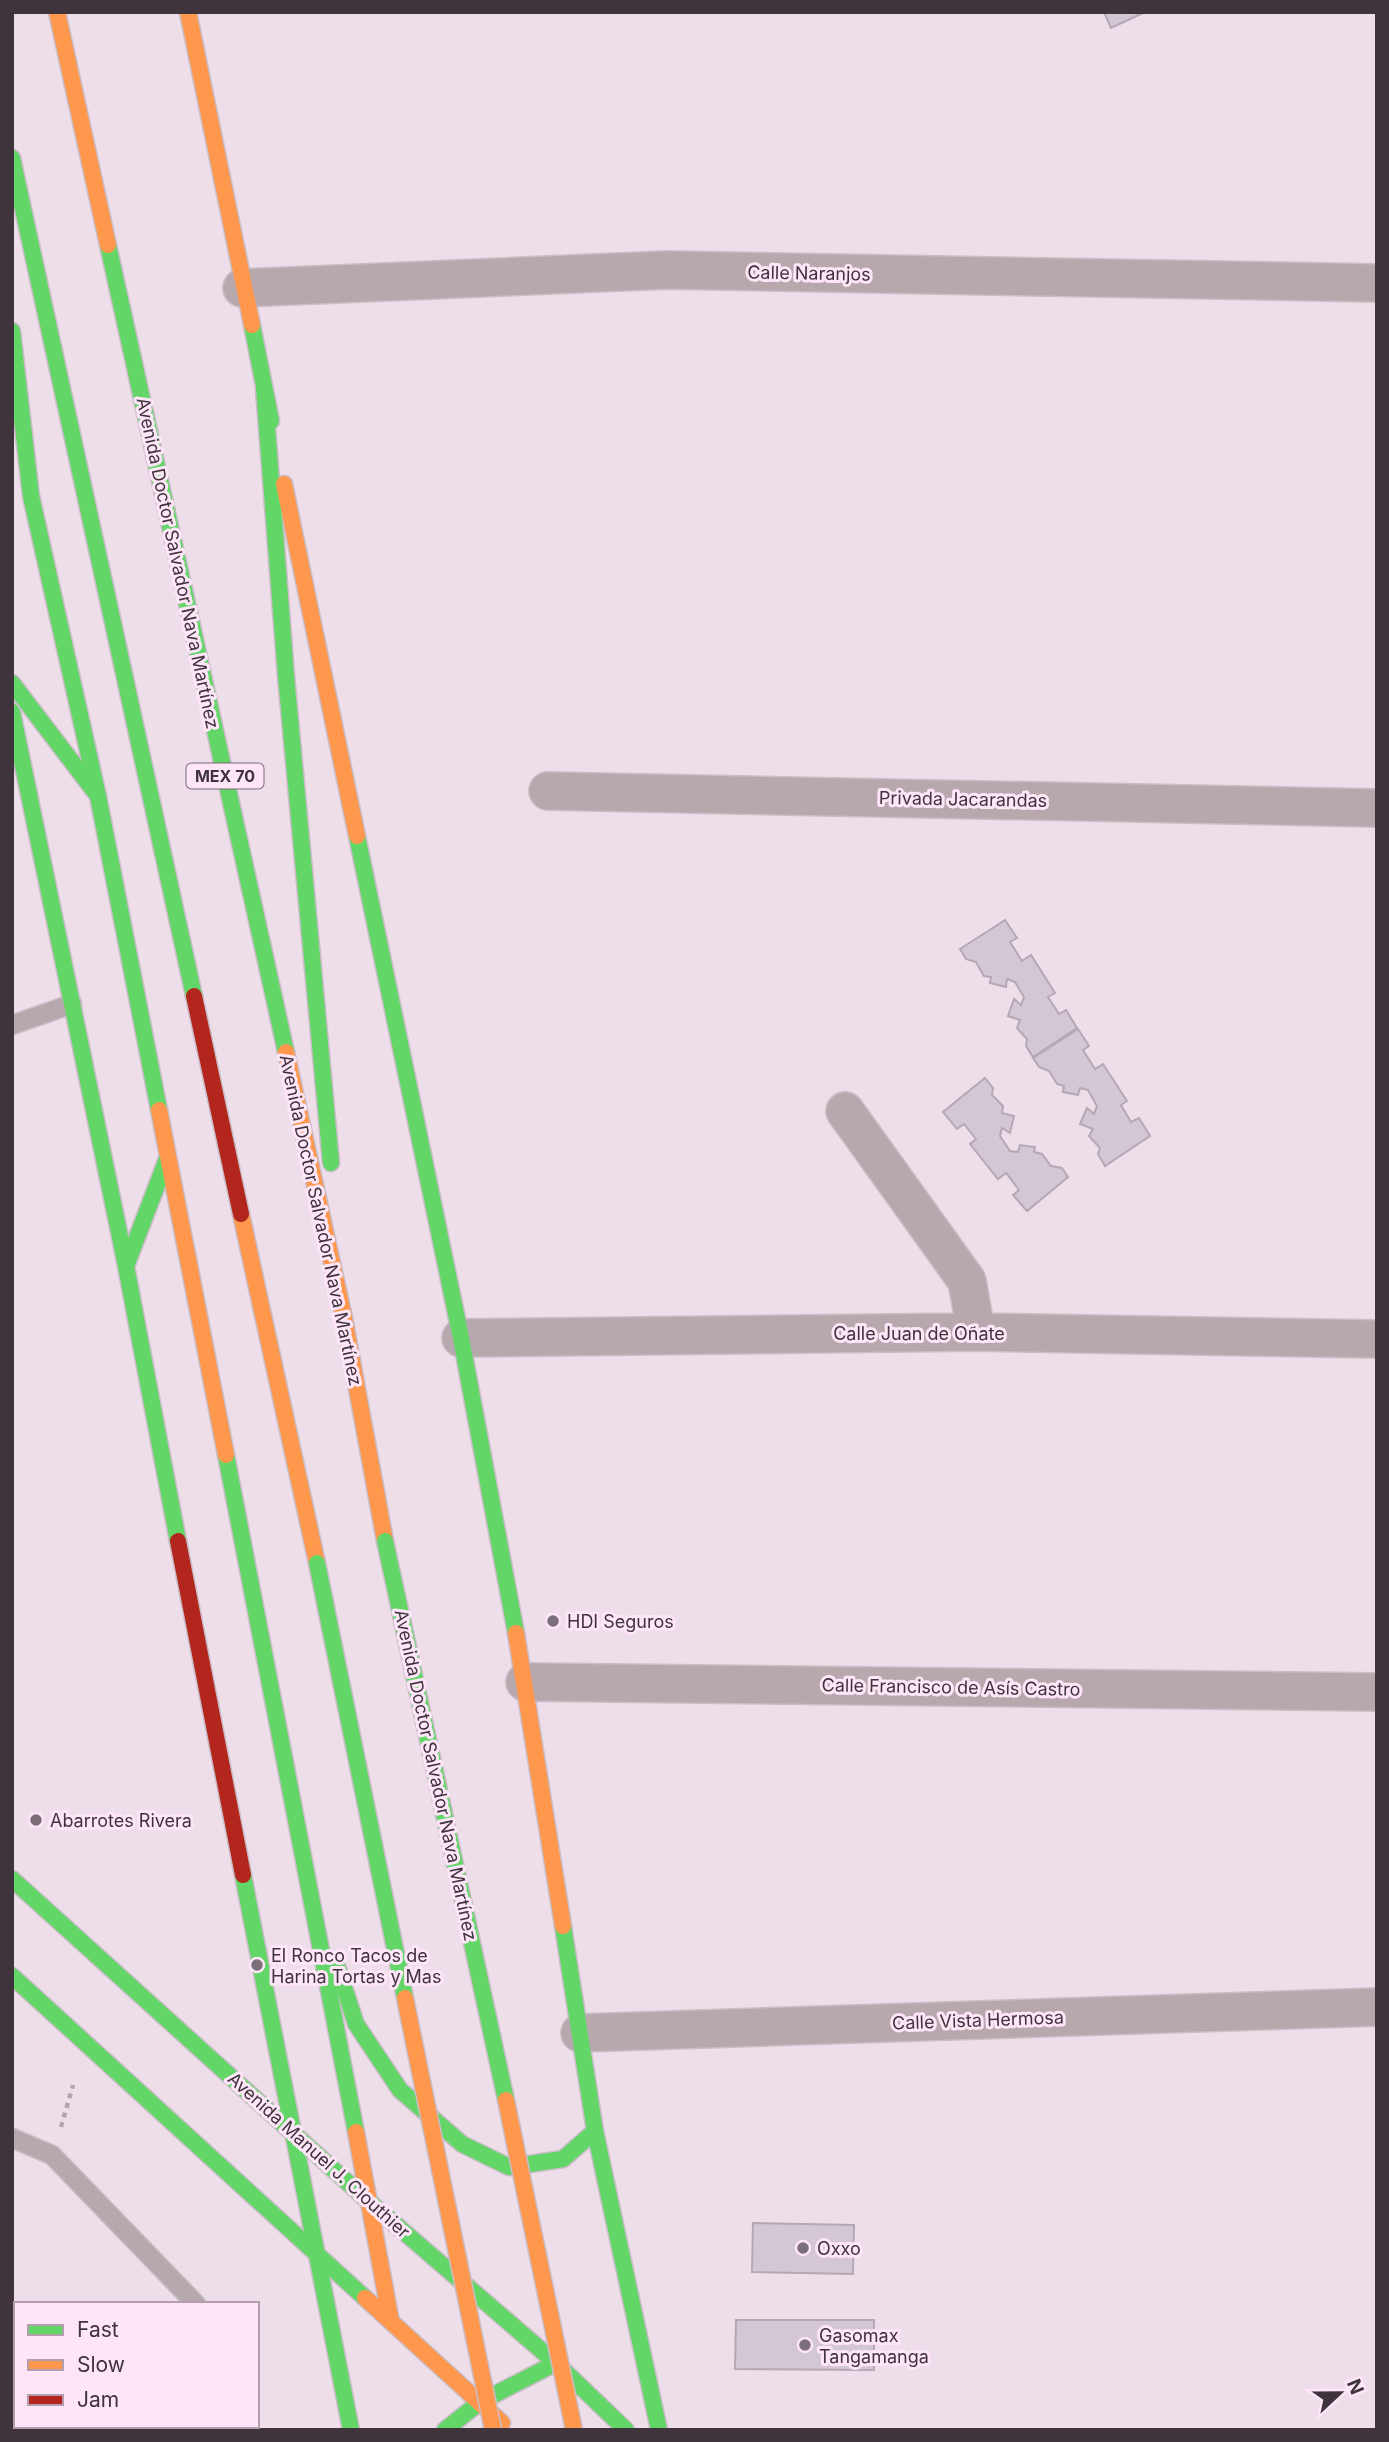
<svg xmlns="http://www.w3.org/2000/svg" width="1389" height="2442" viewBox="0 0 1389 2442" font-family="Inter,sans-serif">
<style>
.building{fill:#d4c7d5;stroke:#b3a8b3;stroke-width:2}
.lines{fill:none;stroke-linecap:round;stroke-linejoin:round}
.lane-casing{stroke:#c9bdc6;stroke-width:21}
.street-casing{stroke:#c9bdc6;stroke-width:40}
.fast-casing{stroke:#c9bdc6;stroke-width:19}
.slow-casing{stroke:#c9bdc6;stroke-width:19}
.jam-casing{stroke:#c9bdc6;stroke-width:19}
.path{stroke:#b2a6ac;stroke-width:4.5;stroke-dasharray:5 5;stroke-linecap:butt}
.lane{stroke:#b7a8ae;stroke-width:18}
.street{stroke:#b7a8ae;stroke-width:37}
.fast{stroke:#63d668;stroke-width:16}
.slow{stroke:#ff974d;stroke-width:16}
.jam{stroke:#b3261e;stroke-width:16}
.fast-bridge-casing{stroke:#c9bdc6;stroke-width:19;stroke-linecap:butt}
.slow-bridge-casing{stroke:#c9bdc6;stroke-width:19;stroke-linecap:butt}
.fast-bridge{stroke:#63d668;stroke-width:16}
.slow-bridge{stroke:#ff974d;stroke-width:16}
.poi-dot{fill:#7c6f79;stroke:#fee6f8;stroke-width:2.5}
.labels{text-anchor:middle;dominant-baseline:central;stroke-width:6;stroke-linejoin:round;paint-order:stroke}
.shield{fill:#fee6f8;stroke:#786974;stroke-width:2}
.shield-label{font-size:16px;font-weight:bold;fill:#3f333c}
.street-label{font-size:18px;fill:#3f333c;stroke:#fee6f8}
.poi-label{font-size:18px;fill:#3f333c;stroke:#fee6f8;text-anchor:start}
</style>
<rect width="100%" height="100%" fill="#eedeea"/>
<path class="building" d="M1104,12H1145L1111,28Z
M1005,920L1017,938L1010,942L1022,961L1031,955L1055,993L1048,997L1059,1014L1066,1010L1077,1028L1033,1057L1026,1046L1027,1039L1017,1028L1020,1020L1008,1016L1014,999L1021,1005L1024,997L1015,982L1007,979L1006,987L990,983L991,977L984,976L976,962L966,959L960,949Z
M1078,1029L1089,1046L1083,1050L1095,1069L1103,1064L1127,1101L1121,1105L1131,1122L1139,1118L1150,1136L1105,1166L1098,1154L1100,1148L1089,1136L1093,1129L1080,1124L1087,1108L1094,1114L1097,1106L1088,1090L1080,1088L1078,1095L1063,1092L1064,1086L1057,1084L1049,1071L1039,1067L1033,1058Z
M985,1078L993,1088L992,1095L1003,1106L1002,1113L1014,1116L1010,1133L1002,1128L1000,1136L1010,1151L1018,1152L1020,1145L1035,1147L1034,1152L1042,1154L1051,1166L1062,1168L1068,1177L1027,1211L1013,1195L1019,1190L1006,1173L998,1179L970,1144L976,1139L964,1124L957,1129L943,1112Z
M753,2223L854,2225L853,2274L752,2272Z
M736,2320H874V2370L735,2369Z"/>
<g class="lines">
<g class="lane-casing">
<path id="lane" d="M12,1025L72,1004
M12,2138L52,2155L196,2304
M247,2426L248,2430"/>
</g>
<g class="street-casing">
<path id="street" d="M242,288L667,270L1377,283
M548,791L1377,808
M845,1111L967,1281L976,1332
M461,1338L976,1332L1377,1339
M525,1682L1377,1692
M580,2033L1377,2007"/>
</g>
<g class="fast-casing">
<path id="fast" d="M12,158L194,996
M108,245L286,1052
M252,325L271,421
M12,331L31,496L98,796L159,1110
M264,388L286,676L331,1163
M12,683L98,796
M12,712L126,1266L178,1541
M357,836L461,1338L516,1633
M126,1266L167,1159
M226,1455L356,2132
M243,1875L351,2430
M12,1879L367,2200L556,2363L626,2430
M563,1926L595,2131L659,2430
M338,1969L356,2024L400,2090L462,2144L509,2167L563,2159L595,2131
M12,1976L365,2298
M445,2430L480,2402L556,2363"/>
</g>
<g class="slow-casing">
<path id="slow" d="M57,12L108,245
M188,12L252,325
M284,484L357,836
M286,1052L344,1318L385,1541
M159,1110L226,1455
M241,1214L317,1563
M516,1633L563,1926
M356,2132L391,2322
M365,2298L502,2423"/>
</g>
<g class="jam-casing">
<path id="jam" d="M194,996L241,1214
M178,1541L243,1875"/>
</g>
<path class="path" d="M61,2127L73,2085"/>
<use href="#lane" class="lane"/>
<use href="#street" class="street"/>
<use href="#fast" class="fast"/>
<use href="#slow" class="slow"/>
<use href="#jam" class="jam"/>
<g class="fast-bridge-casing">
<path id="fast-bridge" d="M385,1541L506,2100
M317,1563L405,1998"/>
</g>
<g class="slow-bridge-casing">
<path id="slow-bridge" d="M405,1998L493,2430
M506,2100L574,2430"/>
</g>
<use href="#fast-bridge" class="fast-bridge"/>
<use href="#slow-bridge" class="slow-bridge"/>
</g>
<g class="poi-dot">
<circle cx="553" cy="1621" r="7"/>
<circle cx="36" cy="1820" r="7"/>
<circle cx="257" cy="1965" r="7"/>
<circle cx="803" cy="2248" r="7"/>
<circle cx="805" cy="2345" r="7"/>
</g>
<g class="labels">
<rect class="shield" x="186.5" y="763.5" width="77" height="25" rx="5"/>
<g class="shield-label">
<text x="225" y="776">MEX 70</text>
</g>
<g class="street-label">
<text transform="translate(809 273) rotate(1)">Calle Naranjos</text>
<text transform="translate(178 563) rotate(78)">Avenida Doctor Salvador Nava Martínez</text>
<text transform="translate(963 799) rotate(1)">Privada Jacarandas</text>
<text transform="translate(321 1220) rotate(78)">Avenida Doctor Salvador Nava Martínez</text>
<text x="919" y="1333">Calle Juan de Oñate</text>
<text transform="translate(951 1687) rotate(1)">Calle Francisco de Asís Castro</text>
<text transform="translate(436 1775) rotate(78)">Avenida Doctor Salvador Nava Martínez</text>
<text transform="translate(978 2020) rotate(-2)">Calle Vista Hermosa</text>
<text transform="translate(319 2155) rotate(42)">Avenida Manuel J. Clouthier</text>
</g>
<g class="poi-label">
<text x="567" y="1621">HDI Seguros</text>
<text x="50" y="1820">Abarrotes Rivera</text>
<text x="271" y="1955">El Ronco Tacos de<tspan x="271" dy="21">Harina Tortas y Mas</tspan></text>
<text x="817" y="2248">Oxxo</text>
<text x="819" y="2335">Gasomax<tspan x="819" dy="21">Tangamanga</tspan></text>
</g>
</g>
<rect width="1389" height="2442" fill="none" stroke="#3f333c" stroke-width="28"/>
<rect x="14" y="2302" width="245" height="126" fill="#fee6f8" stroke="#b29ead" stroke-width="2"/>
<rect x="28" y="2325" width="35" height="10" fill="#63d668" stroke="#b29ead" stroke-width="2"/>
<text x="77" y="2337" font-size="21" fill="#3f333c">Fast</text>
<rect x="28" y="2360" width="35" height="10" fill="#ff974d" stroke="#b29ead" stroke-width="2"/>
<text x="77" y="2372" font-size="21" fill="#3f333c">Slow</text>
<rect x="28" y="2395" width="35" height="10" fill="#b3261e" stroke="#b29ead" stroke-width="2"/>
<text x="77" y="2407" font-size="21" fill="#3f333c">Jam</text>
<g transform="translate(1340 2393) rotate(68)" stroke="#fee6f8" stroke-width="5" paint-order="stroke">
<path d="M0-5L12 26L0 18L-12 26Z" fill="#3f333c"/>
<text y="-10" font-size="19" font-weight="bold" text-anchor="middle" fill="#3f333c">N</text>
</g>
</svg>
